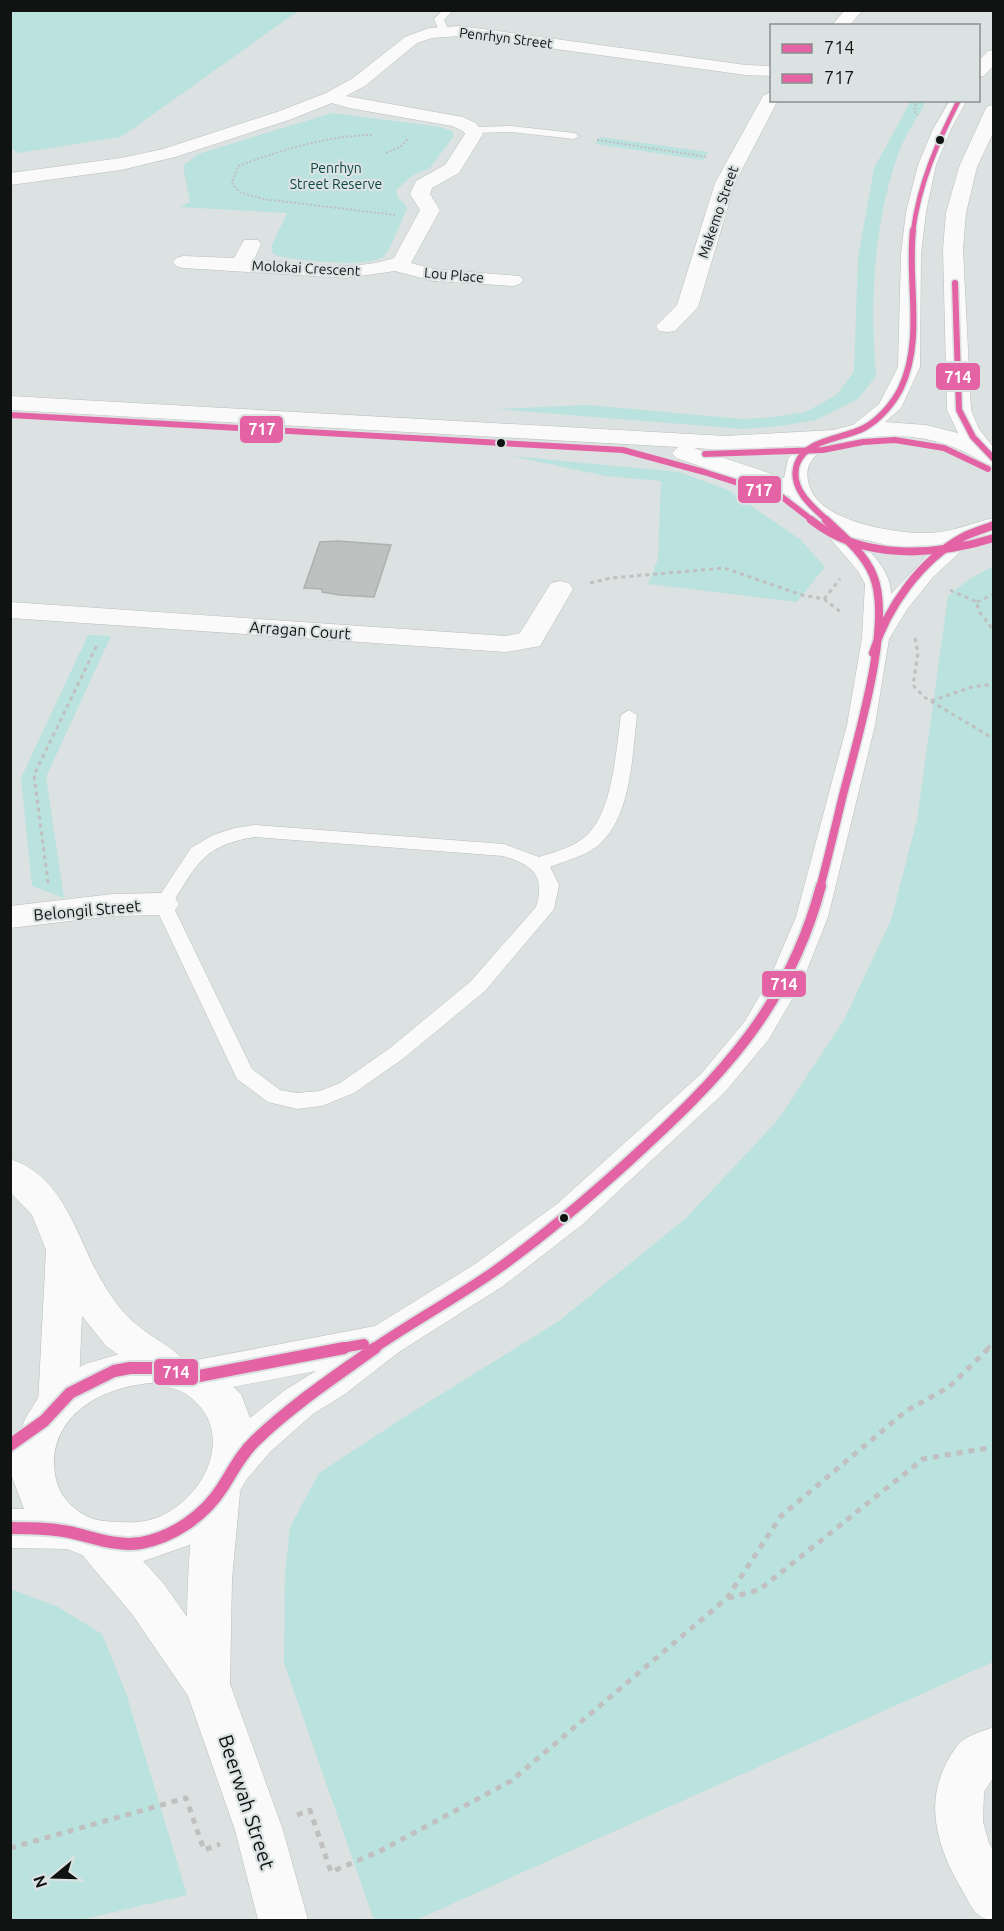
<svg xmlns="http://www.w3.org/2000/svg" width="1004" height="1931" viewBox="0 0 1004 1931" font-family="Ubuntu,sans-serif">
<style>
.green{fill:#bae2df}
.building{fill:#bdc1c0;stroke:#adb1b0;stroke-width:1.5}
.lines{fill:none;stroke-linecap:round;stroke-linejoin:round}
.lane-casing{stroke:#babebd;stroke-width:1}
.street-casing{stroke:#babebd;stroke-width:1}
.secondary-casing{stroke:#babebd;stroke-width:1}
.path-far3{stroke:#c0c0c0;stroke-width:2;stroke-dasharray:2 2;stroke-linecap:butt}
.path-far2{stroke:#c0c0c0;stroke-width:3;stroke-dasharray:4 4;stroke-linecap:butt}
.path-far1{stroke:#c0c0c0;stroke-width:4;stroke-dasharray:4.5 4.5;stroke-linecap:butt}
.path{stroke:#c0c0c0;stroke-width:5;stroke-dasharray:6 6;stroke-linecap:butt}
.lane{fill:#fafafa;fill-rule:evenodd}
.street{fill:#fafafa;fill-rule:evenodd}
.secondary{fill:#fafafa;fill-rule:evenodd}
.bus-1-far4-casing{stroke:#dbe2e2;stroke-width:7}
.bus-1-far3-casing{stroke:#dbe2e2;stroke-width:9}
.bus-1-far2-casing{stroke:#dbe2e2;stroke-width:11}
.bus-1-far1-casing{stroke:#dbe2e2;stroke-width:14}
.bus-1-casing{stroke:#dbe2e2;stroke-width:16}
.bus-2-far1-casing{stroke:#dbe2e2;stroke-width:9}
.bus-2-casing{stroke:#dbe2e2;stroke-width:11}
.bus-1-far4{stroke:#e463a4;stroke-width:4.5}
.bus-1-far3{stroke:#e463a4;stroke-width:6}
.bus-1-far2{stroke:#e463a4;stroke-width:8}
.bus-1-far1{stroke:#e463a4;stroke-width:10}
.bus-1{stroke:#e463a4;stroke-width:12}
.bus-2-far1{stroke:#e463a4;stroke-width:6}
.bus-2{stroke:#e463a4;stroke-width:8}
.bus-dot{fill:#111313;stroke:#dbe2e2;stroke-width:2}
.labels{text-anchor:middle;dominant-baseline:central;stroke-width:4.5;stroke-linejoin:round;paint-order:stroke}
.far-street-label{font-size:14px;fill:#111313;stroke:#dbe2e2}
.far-park-label{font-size:14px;fill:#0d4644;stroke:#dbe2e2}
.street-label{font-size:16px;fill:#111313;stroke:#dbe2e2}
.near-street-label{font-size:20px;fill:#111313;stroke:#dbe2e2}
.line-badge{stroke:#dbe2e2;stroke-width:2}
.badge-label{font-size:16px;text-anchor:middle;font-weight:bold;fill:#fff}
</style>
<rect width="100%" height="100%" fill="#dce1e1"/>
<path class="green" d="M10,11L11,10L298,11L121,137L17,153L10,146Z
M911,101L925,103C917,119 905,135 899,152C873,223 870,301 876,376L858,399L816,420L780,426L743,429L496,409L588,405L742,419L774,417L806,412L836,395L854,372L858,258L874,168Z
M332,113L441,127L453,132V137L430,168L412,176L396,190L398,198L405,204L407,209C401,220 392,248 384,256C369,269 297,260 277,256L272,252L271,247L287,213L180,207L190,202L183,166L198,154Z
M600,137L708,152L703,160L595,144Z
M511,456L679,472L728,490L801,540L825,567L797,602L648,584L658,559L661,481L606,476Z
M993,566V1662L416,1920H374L284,1663L285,1574L290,1527L319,1473L406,1416L559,1321L685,1219L778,1120L844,1020L891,920L917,820L948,596L968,580Z
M88,635L111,636L46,777L64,898L32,886L21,778Z
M11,1589L58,1607L102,1634L126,1693L187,1895L80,1920H11Z"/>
<path class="building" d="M338,541L391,545L374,597L340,595L322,592V589L304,588L320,542Z"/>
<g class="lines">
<g class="lane-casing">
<path id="lane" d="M443,10H453L444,20L449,31L444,34L439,31L434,19Z
M511,126L574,133L579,136L574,139L511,132L474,133L469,130L474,127Z
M629,710L637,715C632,755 632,812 601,843C587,856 567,860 550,867L559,885L554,909L485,991L404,1058L354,1093L322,1106L297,1109L268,1102L237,1079L154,904L191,848L213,835L235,828L255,825L504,844L539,857C555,852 574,847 586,836C613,812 616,749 621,715ZM255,837L503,856C532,865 546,875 536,907L471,981L390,1048L340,1083L320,1091L297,1093L280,1090L252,1069L172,904C198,863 204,845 255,837Z"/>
</g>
<g class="street-casing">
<path id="street" d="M845,10H863L849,26H831Z
M460,26L746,65L772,66V76L746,75L460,36L432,38L417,43L365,86L346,96L463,117L476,123L483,134L459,173L432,188L430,194L440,210L411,263L433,269L520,276L523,280L520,284L513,286L433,281L395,271L346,278L183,268L176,266L173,262L176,258L183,256L234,258L244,240H258L261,244L254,260C300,263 349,273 394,258L420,210L410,194L416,181L445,165L465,134L463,131L452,126L349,108L332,103L289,120L175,157L121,170L10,185V173L121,158L163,149L277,112L326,93L353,78L405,37L429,28Z
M772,91V100H778L735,183L698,307L675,331L667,332L659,331L656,326L677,305L715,183L763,96Z
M560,581L569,583L573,589L540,646L506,652L10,618V602L506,636L520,633L551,583Z
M163,893L174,896L179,904L174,912L163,915L113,916L10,928V906L113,894Z
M10,1159C69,1178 77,1245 108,1291C117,1305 127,1318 141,1328C158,1342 179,1349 189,1369L183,1381L169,1386L155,1381L106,1346L82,1316L78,1405L72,1417L58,1423L44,1417L38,1405L46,1250L32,1215L10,1192Z
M219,1474L234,1480L240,1493L232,1579L230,1684L283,1830L308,1920H258L235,1830L188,1696L132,1614L83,1556L76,1542L83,1528L98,1522L113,1528L164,1584L187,1617C188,1580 189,1511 204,1480Z
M994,1727V1776L984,1792L983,1822L989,1843L994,1851V1920C977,1920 972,1908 965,1895C935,1846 920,1796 957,1746C964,1736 983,1731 994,1727Z"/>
</g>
<g class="secondary-casing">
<path id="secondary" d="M994,50V65L984,76L978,77V62L988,51Z
M950,100H967L951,129L936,165L926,212L921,254L920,367L901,408L885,422L926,425L958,433L947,410L943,249L946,213L959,167L985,110L988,106L994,105V131L977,167L966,213L963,249L971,410L979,429L994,448V466C983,463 975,457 965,452C948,444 930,439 912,437C882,434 788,437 811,490C824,522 897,534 927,533C951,533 971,523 994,518V534L972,541L933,577L908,608L889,639L875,725L828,917L803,980L769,1039L725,1092L583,1224L503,1286L399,1352L345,1394L313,1414L271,1451L247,1479L224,1517L195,1543L141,1562L97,1561L67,1549L10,1548V1509H24L12,1477V1454L25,1419L38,1398L57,1380L85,1364L130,1351L152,1349L191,1361L375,1326L475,1264L557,1204L701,1074L745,1021L769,980L796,917L847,725L862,638L865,584L858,571L816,522L801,511L789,496L676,458L672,453L678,447L10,410V396L725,436L833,430L853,425L879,404L898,367L901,254L906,212L918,165L933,129ZM799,446L788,459L784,478L694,448L725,450ZM857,538L891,546L934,548L891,594C891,571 872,554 857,538ZM316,1371L285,1390L250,1418L241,1394L233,1387ZM152,1383C162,1386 177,1388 186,1394C236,1428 209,1492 163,1515C149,1522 135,1523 119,1522C102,1521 91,1521 77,1510C61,1498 55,1484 54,1464C54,1411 107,1386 152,1383Z"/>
</g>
<path class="path-far3" d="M917,100L914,111L918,115
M372,135C325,136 282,150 238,166L232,183L239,192L263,199L395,215
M597,140L708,157
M386,153L400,147L408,139"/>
<path class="path-far2" d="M590,583L611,578L724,568L802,595L824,599L842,613
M950,590L977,602L978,610L994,631
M824,599L840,579
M977,602L994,594
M915,638L918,653L913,685L924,697L994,739
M931,701L972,687L994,684
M48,883L34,775L97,645"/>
<path class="path-far1" d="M987,1349L994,1343"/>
<path class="path" d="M728,1598L759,1590L923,1459L994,1447
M297,1815L310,1810L331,1872L380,1851L511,1781L727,1598L781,1516L906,1411L949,1387L989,1348
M10,1848L186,1798L204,1850L220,1844"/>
<use href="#lane" class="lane"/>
<use href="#street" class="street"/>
<use href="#secondary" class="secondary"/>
<g class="bus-1-far4-casing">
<path id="bus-1-far4" d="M913,231C919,184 938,141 959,100"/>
</g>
<g class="bus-1-far3-casing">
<path id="bus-1-far3" d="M955,283L959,410L973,437L994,459
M828,521C812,507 789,488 797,464C806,439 843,439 864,428C879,420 893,404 901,388C924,339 907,282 913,230"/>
</g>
<g class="bus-1-far2-casing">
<path id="bus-1-far2" d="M873,653C887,607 921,560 963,537C973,532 984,529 994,525
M820,888C828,858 835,828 842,799C855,746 894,624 873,575C864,553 843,536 826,520"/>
</g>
<g class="bus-1-far1-casing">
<path id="bus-1-far1" d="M336,1349L364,1344
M373,1349C412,1322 453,1300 492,1273C540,1239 585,1201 629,1161C720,1078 788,1009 821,886"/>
</g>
<g class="bus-1-casing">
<path id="bus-1" d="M10,1445L44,1421L70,1393L114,1371L130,1368H162L194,1377L344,1348
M10,1528C30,1528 49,1528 69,1532C93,1537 116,1547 141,1543C173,1537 204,1516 222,1488C233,1471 241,1454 256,1440C292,1405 335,1377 375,1348"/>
</g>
<g class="bus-2-far1-casing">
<path id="bus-2-far1" d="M10,415L623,450L704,472L782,497L813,521
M705,454L823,450L863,442L895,440L944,448L988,469"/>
</g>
<g class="bus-2-casing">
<path id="bus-2" d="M811,520C862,561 936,556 994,538"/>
</g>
<use href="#bus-1-far4" class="bus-1-far4"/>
<use href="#bus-1-far3" class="bus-1-far3"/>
<use href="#bus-1-far2" class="bus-1-far2"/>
<use href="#bus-1-far1" class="bus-1-far1"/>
<use href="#bus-1" class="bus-1"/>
<use href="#bus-2-far1" class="bus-2-far1"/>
<use href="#bus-2" class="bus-2"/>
</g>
<g class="bus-dot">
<circle cx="940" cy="140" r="5"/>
<circle cx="501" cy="443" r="5"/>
<circle cx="564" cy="1218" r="5"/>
</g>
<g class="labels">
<g class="far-street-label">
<text transform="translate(506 38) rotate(7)">Penrhyn Street</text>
<text transform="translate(718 212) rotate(-71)">Makemo Street</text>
<text transform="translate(306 268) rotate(3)">Molokai Crescent</text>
<text transform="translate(454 275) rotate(5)">Lou Place</text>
</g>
<g class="far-park-label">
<text x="336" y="168">Penrhyn<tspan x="336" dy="16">Street Reserve</tspan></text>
</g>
<g class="street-label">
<text transform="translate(300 630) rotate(4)">Arragan Court</text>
<text transform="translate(87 910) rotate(-5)">Belongil Street</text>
</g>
<g class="near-street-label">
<text transform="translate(247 1802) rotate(72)">Beerwah Street</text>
</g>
</g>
<g class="line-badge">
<rect x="935" y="362" width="46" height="29" rx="6" fill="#e463a4"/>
<rect x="239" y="415" width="45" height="29" rx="6" fill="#e463a4"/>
<rect x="737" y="475" width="45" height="29" rx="6" fill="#e463a4"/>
<rect x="761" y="970" width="46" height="28" rx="6" fill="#e463a4"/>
<rect x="153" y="1358" width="46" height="28" rx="6" fill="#e463a4"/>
</g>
<g class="badge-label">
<text x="958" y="383">714</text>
<text x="262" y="435">717</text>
<text x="759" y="496">717</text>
<text x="784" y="990">714</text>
<text x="176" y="1378">714</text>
</g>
<rect width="1004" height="1931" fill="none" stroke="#111313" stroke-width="24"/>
<rect x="770" y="24" width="210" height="78" fill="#dbe2e2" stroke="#8a8f8f" stroke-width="1.5"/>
<rect x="782" y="44" width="30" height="9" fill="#e463a4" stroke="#8a8f8f" stroke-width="1.5"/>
<text x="824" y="54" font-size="18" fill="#111313">714</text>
<rect x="782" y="74" width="30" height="9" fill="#e463a4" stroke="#8a8f8f" stroke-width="1.5"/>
<text x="824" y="84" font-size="18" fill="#111313">717</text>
<g transform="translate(54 1877) rotate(251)" stroke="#dbe2e2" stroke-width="4.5" paint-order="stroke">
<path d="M0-4.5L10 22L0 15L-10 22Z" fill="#111313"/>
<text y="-9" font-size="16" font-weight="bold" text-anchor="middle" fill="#111313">N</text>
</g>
</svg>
